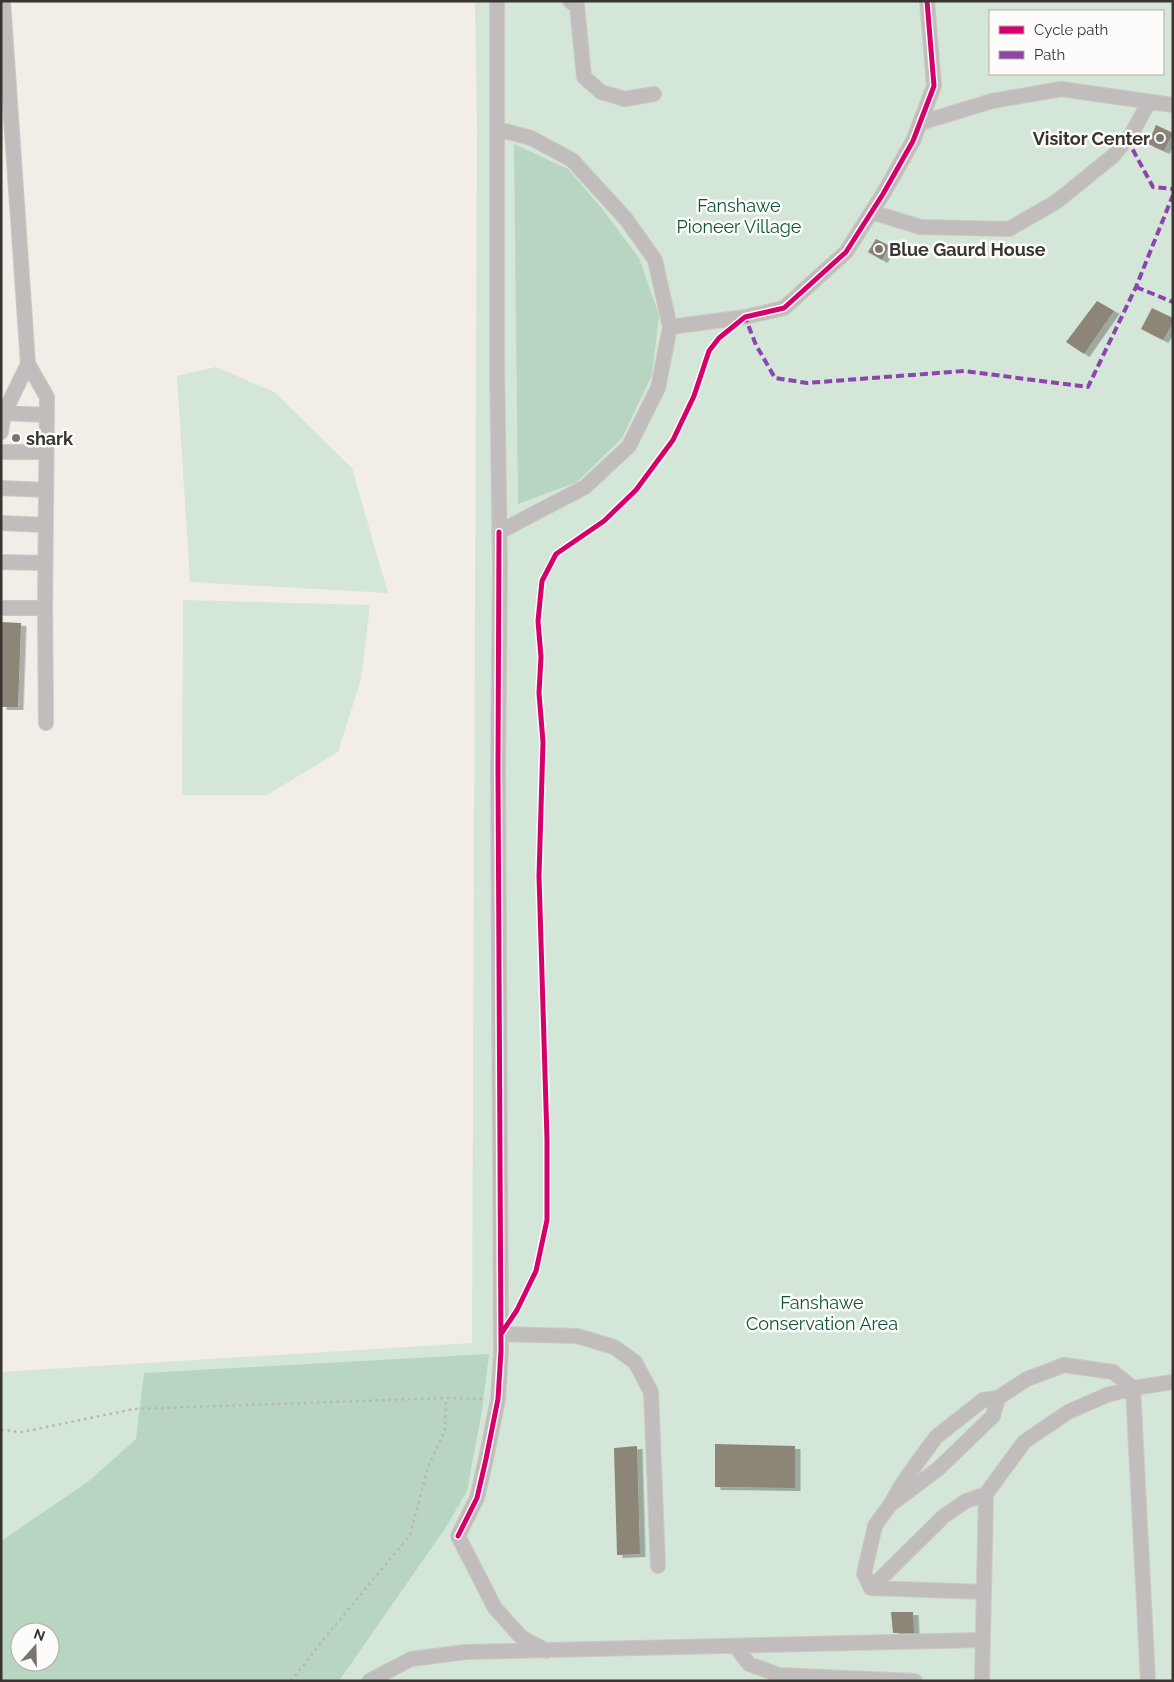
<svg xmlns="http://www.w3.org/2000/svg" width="1174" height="1682" viewBox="0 0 1174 1682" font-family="Raleway,sans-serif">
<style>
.green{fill:#d4e6d8;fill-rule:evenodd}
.forest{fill:#b7d5c1;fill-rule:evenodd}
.building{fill:#8d8577;filter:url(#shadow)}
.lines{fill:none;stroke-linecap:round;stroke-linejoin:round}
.minor-casing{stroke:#ccc8c3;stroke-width:16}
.path{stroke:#b9b6b4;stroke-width:2.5;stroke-dasharray:2.5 4;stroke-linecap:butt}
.minor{stroke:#c0bdbc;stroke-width:14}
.quiet{stroke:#8e44ad;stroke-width:4;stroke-dasharray:8 4;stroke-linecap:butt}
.cycleway-casing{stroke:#fefcfa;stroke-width:8}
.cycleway{stroke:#d6006c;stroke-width:5}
.poi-dot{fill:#797571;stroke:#fefcfa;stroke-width:2}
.labels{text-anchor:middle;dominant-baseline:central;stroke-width:5;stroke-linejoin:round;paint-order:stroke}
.poi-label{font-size:18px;font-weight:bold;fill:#383531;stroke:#fefcfa;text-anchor:start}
.park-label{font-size:18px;fill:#0d5639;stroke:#fefcfa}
</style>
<defs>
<filter id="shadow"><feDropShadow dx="5.5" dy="3" stdDeviation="0" flood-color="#0004"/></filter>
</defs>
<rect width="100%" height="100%" fill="#f2ede7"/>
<path class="green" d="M475,1H1173V1681H1V1372L472,1343L477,128ZM990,11H1163V74H990ZM20,1632H50V1662H20Z
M216,367L274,392L352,468L388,593L190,582L177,376Z
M183,600L370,605L361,679L338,752L267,795H182Z"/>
<path class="forest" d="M514,144L568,169L603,210L639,258L659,315L652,375L622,438L577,482L518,504Z
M489,1354L482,1410L467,1491L446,1527L339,1681H1V1541L89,1481L136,1439L144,1373ZM20,1632H50V1662H20Z"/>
<path class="building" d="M1156,125L1173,133L1164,151L1148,144Z
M876,239L890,246L882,260L868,252Z
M1097,301L1114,311L1084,354L1066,342Z
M1152,308L1173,318V323L1163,340L1141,329Z
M1,622L21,623L18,707H1Z
M715,1444L795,1446V1488L715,1487Z
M637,1446L640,1554L617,1555L614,1448Z
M891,1612H913L914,1633H893Z"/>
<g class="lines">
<g class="minor-casing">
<path id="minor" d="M3,1L28,364L47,397L45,608
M497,1V365L500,566L498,769L501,1351L498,1399L486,1459L477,1498L458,1536L495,1608L521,1637L547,1651
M570,1L577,6L584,77L601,92L625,99L654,94
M920,123L992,101L1061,89L1173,105
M498,129L531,138L572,160L626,219L655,260L670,327L658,388L629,446L585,487L499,532
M872,212L920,227L1009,229L1056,202L1113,156L1132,133L1149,102
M670,327L745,317L784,308L846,252L883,194L913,141L934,86L927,1
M4,413L47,415
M1,432L4,413L28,364
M1,452H46
M1,488L46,490
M1,523L46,525
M1,562L45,563
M1,608H45L46,723
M501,1334L577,1336L614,1347L635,1362L651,1392L658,1566
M998,1398L1027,1379L1064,1365L1113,1372L1133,1388L1148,1681
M890,1505L938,1469L993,1416L998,1398L983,1400L936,1437L904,1481L890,1505L875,1526L864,1574L871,1588L984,1592
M871,1588L944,1516L966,1501L986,1494
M736,1647L749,1664L779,1675L915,1681
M369,1681L411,1659L466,1652L982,1640
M982,1681L986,1494L1024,1442L1068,1412L1107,1395L1133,1388L1173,1382"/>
</g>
<path class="path" d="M1,1430L22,1432L134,1409L446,1398L485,1399
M291,1681L327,1635L410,1535L428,1467L445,1430L446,1398"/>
<use href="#minor" class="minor"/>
<path class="quiet" d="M1127,139L1153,187L1173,189
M1136,287L1173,302
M743,318L745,317L756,345L775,378L807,383L964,371L1088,387L1136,287L1173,195"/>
<g class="cycleway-casing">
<path id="cycleway" d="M501,1334L517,1310L536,1271L547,1220V1139L539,876L543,742L539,693L541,657L538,621L542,581L556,554L604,521L636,490L673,440L694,396L709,351L719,338L745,317L784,308L846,252L883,194L913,141L934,86L927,1
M458,1536L477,1498L486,1459L498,1399L501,1351L498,769L499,532"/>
</g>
<use href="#cycleway" class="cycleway"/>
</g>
<g class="poi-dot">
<circle cx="1160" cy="138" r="5"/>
<circle cx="879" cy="249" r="5"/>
<circle cx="16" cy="438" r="5"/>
</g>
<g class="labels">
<g class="poi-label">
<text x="1150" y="138" text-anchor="end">Visitor Center</text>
<text x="889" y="249">Blue Gaurd House</text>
<text x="26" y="438">shark</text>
</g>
<g class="park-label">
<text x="739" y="205">Fanshawe<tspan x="739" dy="21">Pioneer Village</tspan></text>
<text x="822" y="1302">Fanshawe<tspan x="822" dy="21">Conservation Area</tspan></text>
</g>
</g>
<rect width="1174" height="1682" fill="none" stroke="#383531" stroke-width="5"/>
<rect x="989" y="10" width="175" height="65" fill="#fefcfa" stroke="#afacaa"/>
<rect x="999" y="26" width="25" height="8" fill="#d6006c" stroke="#afacaa"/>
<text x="1034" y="35" font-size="15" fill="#383531">Cycle path</text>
<rect x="999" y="51" width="25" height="8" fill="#8e44ad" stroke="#afacaa"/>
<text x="1034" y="60" font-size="15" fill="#383531">Path</text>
<g transform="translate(35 1647) rotate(20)"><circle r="24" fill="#fefcfa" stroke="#afacaa"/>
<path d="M0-4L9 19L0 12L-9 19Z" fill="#797571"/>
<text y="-8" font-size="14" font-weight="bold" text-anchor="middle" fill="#383531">N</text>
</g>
</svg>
